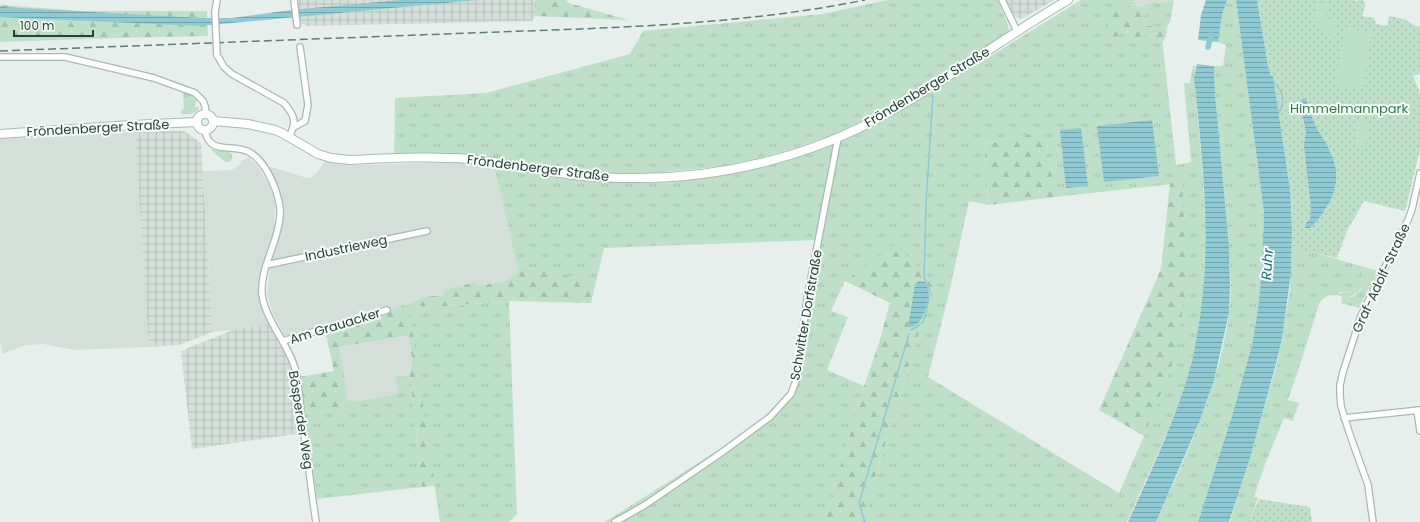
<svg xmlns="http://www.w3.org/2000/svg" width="1420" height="522" viewBox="0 0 1420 522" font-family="Poppins,sans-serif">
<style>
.built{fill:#d4dfda}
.industrial{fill:url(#industrial-grid)}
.grass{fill:url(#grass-tufts);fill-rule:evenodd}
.forest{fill:url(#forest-firs)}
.park{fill:url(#park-dots)}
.garden{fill:#bfe0c8}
.water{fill:url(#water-rules)}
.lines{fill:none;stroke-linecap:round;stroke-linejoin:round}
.stream{stroke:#8ec9d4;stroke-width:1.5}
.canal{stroke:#8ec9d4;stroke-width:5.5}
.street-casing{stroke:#a8b8b2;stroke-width:8}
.secondary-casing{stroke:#a4bbb3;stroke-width:10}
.street{stroke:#fff;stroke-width:5.5}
.secondary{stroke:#fff;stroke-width:8}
.rail{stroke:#5f7d75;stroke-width:1.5;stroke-dasharray:8 4;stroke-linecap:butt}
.street-bridge-casing{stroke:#a8b8b2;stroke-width:8;stroke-linecap:butt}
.street-bridge{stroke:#fff;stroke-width:5.5}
.labels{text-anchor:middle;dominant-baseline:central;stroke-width:4;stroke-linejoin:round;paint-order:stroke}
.street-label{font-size:13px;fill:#24423a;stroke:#f7fbf9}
.park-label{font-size:13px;fill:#2d7a4b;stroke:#f7fbf9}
.water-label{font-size:14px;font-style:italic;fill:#1c6f80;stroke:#f7fbf9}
</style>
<defs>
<pattern id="industrial-grid" width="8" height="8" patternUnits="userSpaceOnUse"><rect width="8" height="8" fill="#d4dfda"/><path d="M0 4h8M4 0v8" fill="none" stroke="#b6c1bc"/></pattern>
<pattern id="grass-tufts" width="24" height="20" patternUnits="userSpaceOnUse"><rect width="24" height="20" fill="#bfe0c8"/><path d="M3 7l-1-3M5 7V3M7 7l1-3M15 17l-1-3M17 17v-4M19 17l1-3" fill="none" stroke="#a4c1ad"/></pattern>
<pattern id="forest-firs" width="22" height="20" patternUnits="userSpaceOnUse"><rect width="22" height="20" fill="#bfe0c8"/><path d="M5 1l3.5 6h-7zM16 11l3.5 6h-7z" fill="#a4c1ad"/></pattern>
<pattern id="park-dots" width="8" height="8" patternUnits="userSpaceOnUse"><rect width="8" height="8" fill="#bfe0c8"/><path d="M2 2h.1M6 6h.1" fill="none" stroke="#a4c1ad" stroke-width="1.8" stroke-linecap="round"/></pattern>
<pattern id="water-rules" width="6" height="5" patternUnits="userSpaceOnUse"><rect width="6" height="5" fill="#8ec9d4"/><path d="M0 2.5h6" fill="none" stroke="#74a5ad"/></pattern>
</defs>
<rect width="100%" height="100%" fill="#e6efeb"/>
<path class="built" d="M1133,0H1173L1158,3L1157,1L1135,7Z
M135,132L149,347L75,350L43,344L26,345L2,354L0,340V139Z
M249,158L257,165L270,186L275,203L274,232L263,261L259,279L261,303L271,323L233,330L212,332L203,171L232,170L239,165L242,160Z
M325,161L355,165L465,162L494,166L517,265L516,274L506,281L477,286L476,283L443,296H428L379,315L325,330L288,343L273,313L267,294L270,270L284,216V206L280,190L268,168L272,167L307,178L312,177L317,173Z
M409,334L412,360L410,375L395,377L397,394L357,401H347L339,347Z"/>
<path class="industrial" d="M297,0H535V16L532,21L307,26L301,23Z
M1005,0H1054L1021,19L1015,17Z
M175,131H183L189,134L201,143L212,332L179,345L149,347L135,132Z
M271,323L290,364L293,374L302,433L192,449L181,351L233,330Z"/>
<path class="grass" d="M888,0H998L1010,31L930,84L878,113L838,133L795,148L738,165L632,175L574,172L469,155L394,153L395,98L486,93L630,54L643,31L822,14Z
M1081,0H1133L1134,4L1129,5L1107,23L1109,30L1108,31H1103L1112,39L1123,32L1139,38L1145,35L1150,38H1162L1176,165L1191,162L1184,83H1190L1193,65L1196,66L1194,78C1202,164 1213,250 1197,335C1195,345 1194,355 1191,365C1176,419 1150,470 1127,522H870L868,501L934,283L845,281L831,311L848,317L827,370L864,386L824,522H605L767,419L789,397L796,378L819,240L604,248L596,282L517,265L494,166L586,180L646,182L681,180L738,173L811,153L864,131L936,90ZM1045,131L1055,197L1182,183L1176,355L1144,436L1119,493L928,377L950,289L969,201L989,205L984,144Z
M1174,0L1171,18L1167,29V26L1162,23L1163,26L1162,29L1155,26H1144L1142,20L1146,13L1147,8L1143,5L1157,1L1158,3Z
M1227,0H1236L1264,213L1262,269L1258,309L1252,345L1232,416L1198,522H1156C1186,456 1219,386 1229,314C1233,284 1229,253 1226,223C1222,171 1215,118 1214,66H1223L1226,45L1218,42L1222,15Z
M184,91L197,99L194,107H199C197,115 188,114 181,114V111L184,108L183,94Z
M210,149L229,152L232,155V159L229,162H225Z
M1290,189L1312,252L1378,271L1359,308L1341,303L1342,297C1345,297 1350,298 1352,297C1360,294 1366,281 1368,275L1364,267L1361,281L1353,292H1339L1337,295C1328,295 1324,296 1319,304L1299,368L1288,400L1299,403L1293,421L1284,418L1265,464L1254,497L1258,498L1249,522H1230L1277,364L1290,290L1291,260L1292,258V232Z
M509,301L517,514L509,522H440L408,309L417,306L435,307Z
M410,375L422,487L317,499L305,414L344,410L342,392H347L348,401H357L397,394L395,377Z"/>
<path class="forest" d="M535,0H566L569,3L628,20L535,16Z
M1134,4L1136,7L1143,5L1147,8L1146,13L1142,20L1144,26H1155L1162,29L1163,26L1161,20H1162C1169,26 1167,33 1164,41H1162V38H1150L1145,35L1139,38L1134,39L1129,34L1123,32L1112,39L1102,40L1100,34L1103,31H1108C1108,28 1107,25 1107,22C1109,14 1127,6 1134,4Z
M0,5L84,11H207L208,36L114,38L0,42Z
M1045,131L1055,197L989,205L984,144Z
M1182,182L1187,281L1176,355L1144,436L1099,410L1161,269L1170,183Z
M895,244L934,283L868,501L870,522H824L864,386L879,343L890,303L845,281Z
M517,265L596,282L591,303L509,301L435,307L417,306L409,309L435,486L422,487L410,375L412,360L409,335L339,347L347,392H342L344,410L305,414L299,377L334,371L325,330L379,315L428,296H443L444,290L476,282L477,286L506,281L516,274Z
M1364,266L1368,275C1363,288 1353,303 1338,295L1339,293L1353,292L1361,281Z"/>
<path class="park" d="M1257,0H1353L1357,1L1358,0H1363L1366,4L1362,16L1374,18L1376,24L1387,26L1389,16L1404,19L1418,27L1420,25V73L1413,76L1420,93V149L1405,211L1364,201L1347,231L1337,258L1303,250L1292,249L1290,189L1273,76H1271L1268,66Z
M1259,499L1310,507L1312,522H1249Z"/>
<path class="garden" d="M1317,2L1328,4L1325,20L1337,22L1333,42L1331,41L1332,35L1319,32L1321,23L1314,21Z
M1345,28L1372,32L1362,89L1335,85Z
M1358,120L1368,122L1365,147L1355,145Z"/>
<path class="water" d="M401,0H477L200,26L0,17V7H2L200,18H232L291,10Z
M1206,0H1227L1222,15L1218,42L1198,40L1201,15Z
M1236,0H1257L1268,66L1271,76H1273L1290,189L1292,232L1291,273L1282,338L1276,364L1249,461L1229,522H1198L1232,416L1252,345L1258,309L1262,268L1264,213Z
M1197,64L1214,66L1215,94L1229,248L1230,285L1229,313L1214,380L1200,420L1156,522H1128C1151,471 1176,419 1191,365C1194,355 1195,345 1197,335C1213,250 1203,163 1194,78Z
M1303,98L1306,99C1309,107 1311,116 1314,123C1320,135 1329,146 1333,159C1343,184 1328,210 1310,228H1305L1306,223L1310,219L1311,207L1304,145L1306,132L1300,101Z
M1152,120L1159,176L1104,182L1097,126Z
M1081,128L1088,186L1066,188L1060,130Z
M919,281L925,282C926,284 928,288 928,290C930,300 923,327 910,327L908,324L909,321L915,284Z"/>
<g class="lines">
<path class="stream" d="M1274,83C1285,93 1285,101 1278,115
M911,330L918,326L923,322L926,313L930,291L924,277L926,203L933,95
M865,522L859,503L909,334"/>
<path class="canal" d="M1208,47L1211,35"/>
<g class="street-casing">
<path id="street" d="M294,0L297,25
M1002,0L1017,31
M215,12L217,0
M217,55L224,67L232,74L284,103C295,116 297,122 289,137
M0,57H65L154,78L195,93L203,101L205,106L206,114
M294,127L305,121L308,105L300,47
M205,130C209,156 232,143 249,152C262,159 271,177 276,191C278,199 281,206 280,215C279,242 260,266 262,294C265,321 290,345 296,372C299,387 300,404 302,420C307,454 311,488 316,522
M266,265L427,231
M283,341L387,310
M1417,410L1420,431
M1344,418L1420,410
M615,522L645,505L721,453L770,417L791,394L797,378L807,299L838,138
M1373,522L1368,485L1349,432L1341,406L1340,395V385L1343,372L1361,316L1408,220L1412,209L1420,173"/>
</g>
<g class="secondary-casing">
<path id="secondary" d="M197 122a8 8 0 1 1 16 0a8 8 0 1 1-16 0Z
M213,121L248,124L275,130L282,133L318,154L331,158L350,160C389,158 430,156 469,159C504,162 539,171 575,175C594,178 613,178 632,178C719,179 810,157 886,114C949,79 1006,36 1068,0
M0,134L131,125L197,122"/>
</g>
<use href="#street" class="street"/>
<use href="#secondary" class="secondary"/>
<path class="rail" d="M0,51C157,45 313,39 470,33C602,28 735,26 865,0"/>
<g class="street-bridge-casing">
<path id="street-bridge" d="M215,12L217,55"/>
</g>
<use href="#street-bridge" class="street-bridge"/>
</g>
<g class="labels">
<g class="street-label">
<text transform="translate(927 87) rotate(-31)">Fröndenberger Straße</text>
<text transform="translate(98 128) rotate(-3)">Fröndenberger Straße</text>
<text transform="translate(538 168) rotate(7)">Fröndenberger Straße</text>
<text transform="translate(346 248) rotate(-12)">Industrieweg</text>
<text transform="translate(1381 278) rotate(-65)">Graf-Adolf-Straße</text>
<text transform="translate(806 315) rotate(-80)">Schwitter Dorfstraße</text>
<text transform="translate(335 326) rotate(-17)">Am Grauacker</text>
<text transform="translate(301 420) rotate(81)">Bösperder Weg</text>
</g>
<g class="park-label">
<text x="1349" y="108">Himmelmannpark</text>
</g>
<g class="water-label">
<text transform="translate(1267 264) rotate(-86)">Ruhr</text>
</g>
</g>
<path d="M14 30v6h79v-6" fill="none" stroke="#24423a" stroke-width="2"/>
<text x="20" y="30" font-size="12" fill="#24423a" stroke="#f7fbf9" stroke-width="3" paint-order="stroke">100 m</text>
</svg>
